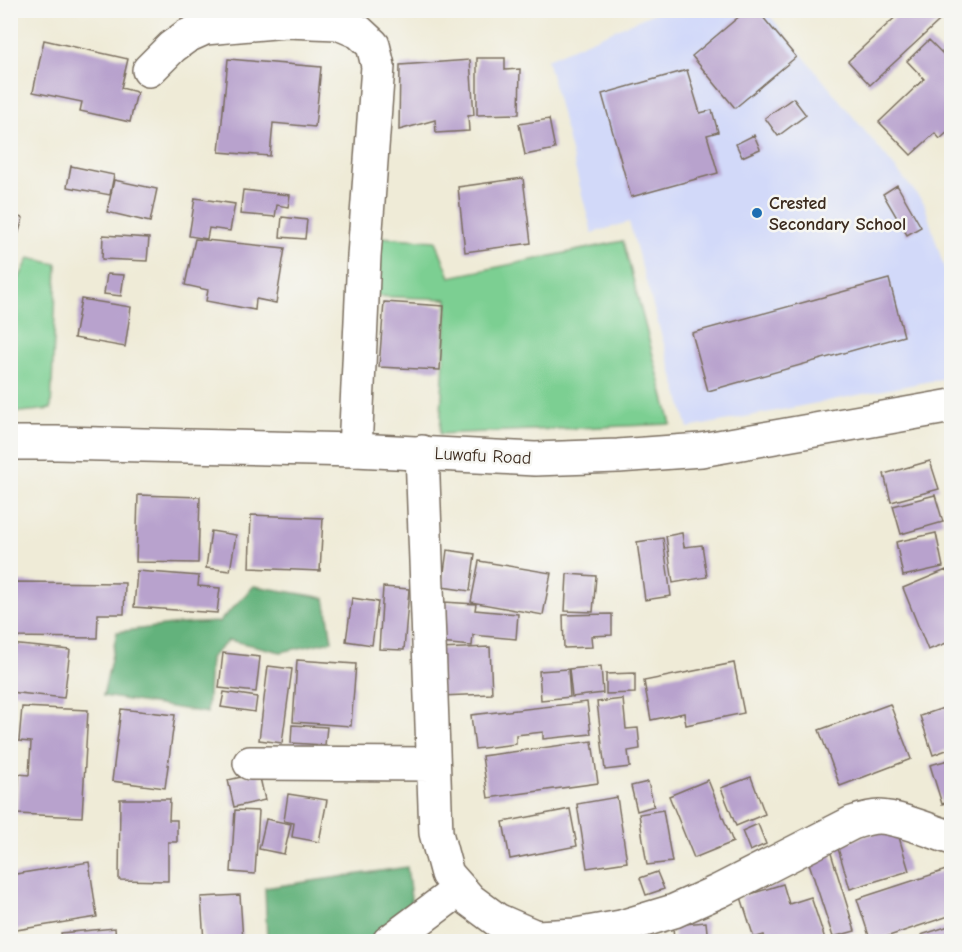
<svg xmlns="http://www.w3.org/2000/svg" width="962" height="952" viewBox="0 0 962 952" font-family="'Comic Neue',sans-serif">
<style>
.built{fill:#d2d9f9}
.green{fill:#7bcf92;stroke:#5b7c58;stroke-width:1.5}
.forest{fill:#64b27c;stroke:#506e4d;stroke-width:1.5}
.building{fill:#b8a2cd}
.lines{fill:none;stroke-linecap:round;stroke-linejoin:round}
.street-casing{stroke:#7a6e5f;stroke-width:36}
.secondary-casing{stroke:#7a6e5f;stroke-width:36}
.street{stroke:#fff;stroke-width:33}
.secondary{stroke:#fff;stroke-width:33}
.poi-dot{fill:#1f6fb2;stroke:#f6f6f2;stroke-width:2}
.labels{text-anchor:middle;dominant-baseline:central;stroke-width:5;stroke-linejoin:round;paint-order:stroke}
.poi-label{font-size:18px;font-weight:bold;fill:#3b2a1e;stroke:#f6f6f2;text-anchor:start}
.street-label{font-size:18px;fill:#3b2a1e;stroke:#f6f6f2}
</style>
<rect width="100%" height="100%" fill="#f6f6f2"/>
<filter id="ink" filterUnits="userSpaceOnUse"><feTurbulence type="fractalNoise" baseFrequency=".0167" numOctaves="2"/><feDisplacementMap in="SourceGraphic" scale="12" xChannelSelector="R" yChannelSelector="G"/><feConvolveMatrix kernelMatrix="1 2 1 2 8 2 1 2 1" color-interpolation-filters="sRGB"/></filter>
<filter id="wash" filterUnits="userSpaceOnUse"><feTurbulence type="fractalNoise" baseFrequency=".008" numOctaves="4" result="noise"/><feDisplacementMap in="SourceGraphic" scale="24" xChannelSelector="R" yChannelSelector="G"/><feGaussianBlur stdDeviation="1.35" result="paint"/><feColorMatrix in="noise" values="0 0 0 0 0 0 0 0 0 0 0 0 0 0 0 0 0 1.4 0 .05"/><feComposite in="paint" operator="in"/></filter>
<g filter="url(#wash)">
<rect width="100%" height="100%" fill="#efebd7"/>
<path class="built" d="M659,11H766L924,203L951,290V377L688,428L629,222L592,233L547,59Z"/>
<path class="green" d="M379,237L436,241L450,277L623,241L671,424L440,434L447,299L371,296Z
M29,258L57,264L51,409L11,413V295Z"/>
<path class="forest" d="M254,586L325,598L332,641L281,652L229,640L210,658L207,713L103,696L117,632L180,624L219,622Z
M407,867L413,914L373,941H267L265,888Z"/>
<g id="blocks">
<path class="building" d="M747,10H757L796,57L735,108L692,56Z
M903,10H951L870,85L848,61Z
M44,40L128,59L121,88L137,92L130,122L80,111L82,102L33,92Z
M929,40L952,63V128L940,139L935,133L911,155L879,122L924,79L907,61Z
M477,58H505V70L520,69L519,114L477,115Z
M228,59L321,67L315,127L273,123L270,156L219,152Z
M470,60L474,115L468,116L469,131L436,133L435,120L399,130L400,65Z
M687,70L700,113L712,110L718,132L707,135L718,173L631,197L602,94Z
M793,98L806,115L778,136L765,118Z
M549,119L555,149L525,155L519,124Z
M754,135L760,149L742,157L736,144Z
M71,166L114,175L110,195L67,187Z
M523,178L531,243L465,252L458,187Z
M114,180L157,189L150,222L107,212Z
M897,185L921,227L907,235L883,194Z
M243,190L290,195L288,207L277,205L275,217L240,214Z
M195,198L235,204L230,231L209,228L207,239L189,236Z
M10,215L23,218L11,259H10Z
M282,217L307,220L305,239L280,237Z
M103,235L149,238L147,261L102,259Z
M195,239L285,248L276,303L256,299L255,310L206,301L208,290L185,285Z
M107,274L124,275L121,296L104,294Z
M889,279L904,336L708,391L692,333Z
M81,299L131,307L125,347L74,338Z
M384,302L444,306L440,370L379,367Z
M930,461L939,489L891,502L884,474Z
M138,495L200,497L198,563L136,562Z
M935,495L943,522L901,534L893,506Z
M251,515L323,518L320,571L249,568Z
M211,531L236,535L230,571L206,568Z
M682,533L684,547L702,545L707,577L673,583L666,536Z
M936,533L943,567L903,576L896,542Z
M663,538L671,596L645,600L637,542Z
M447,550L475,554L470,591L442,587Z
M479,561L551,573L543,615L471,602Z
M946,570L952,583V641L928,650L903,588Z
M137,571L199,576L198,586L220,588L217,613L134,607Z
M567,574L596,576L593,612L565,611Z
M10,582L125,583L124,614H98L97,638L10,637Z
M383,587L409,589L404,650L379,649Z
M352,598L378,602L372,645L346,641Z
M443,602L476,604L475,610L518,614L516,639L473,635L472,646L439,643Z
M612,614V635L591,636L592,647L564,648L563,615Z
M10,644L70,650L64,698L10,692Z
M490,647L492,694L439,696L438,649Z
M223,653L260,657L256,692L219,688Z
M297,660L356,664L351,726L293,722Z
M734,663L744,713L686,725L684,713L651,720L644,681Z
M268,666L292,669L282,743L259,740Z
M601,666L603,693L572,697L569,669Z
M568,669L570,697L541,700L539,671Z
M635,673V693L606,694V674Z
M224,692L257,697L255,712L221,707Z
M623,699L626,729L638,728L640,749L628,751L630,767L605,770L597,702Z
M587,702L591,734L543,739V732L516,735V744L475,749L471,715Z
M890,704L911,759L840,786L819,730Z
M952,705V748L933,755L920,716Z
M22,707L88,710L82,817L17,814L19,774L29,775L31,742L19,741Z
M121,709L175,715L165,788L112,781Z
M292,725L327,727L325,745L291,743Z
M592,741L598,783L488,798L482,756Z
M952,759V801L942,804L930,765Z
M259,773L265,800L234,807L228,780Z
M751,777L765,814L736,826L721,788Z
M708,780L733,842L694,858L669,796Z
M648,782L654,806L637,811L631,786Z
M288,794L327,800L319,842L292,837L294,823L284,821Z
M617,797L627,862L587,868L577,804Z
M120,799H170L169,820H177V842H168V881L119,880Z
M570,809L577,846L510,859L503,822Z
M235,810L259,811L255,874L231,872Z
M663,810L672,862L647,865L639,814Z
M266,819L291,824L284,854L259,849Z
M758,824L766,844L750,851L742,831Z
M896,827L909,871L850,889L837,845Z
M830,850L855,931L833,937L807,857Z
M89,862L97,917L10,931V875Z
M952,868V915L871,942L857,899Z
M657,872L664,889L646,895L640,878Z
M783,884L789,904L811,897L826,942H766L764,935L754,938L741,897Z
M240,895L243,941L204,942L201,897Z
M706,922L708,942H674L673,925Z
M952,925V942H923L921,935Z
M115,928L116,942H62L61,933Z"/>
</g>
</g>
<g filter="url(#ink)">
<use href="#blocks" fill-opacity="0" stroke="#7a6e5f" stroke-width="1.5"/>
<g class="lines">
<g class="street-casing">
<path id="street" d="M149,70L172,47L187,36L205,28L286,21L338,23L359,32L373,45L378,66L364,256L355,450
M422,452L436,833L447,874L470,900L497,920L536,937V942
M250,763L433,764
M536,937L576,935L621,927L674,911L719,891L852,823C861,820 870,817 879,817C897,817 934,832 952,838
M389,942L460,889"/>
</g>
<g class="secondary-casing">
<path id="secondary" d="M10,443H57L355,450L535,459L618,456L701,450L952,406"/>
</g>
<use href="#street" class="street"/>
<use href="#secondary" class="secondary"/>
</g>
</g>
<circle class="poi-dot" cx="757" cy="213" r="6"/>
<g class="labels">
<g class="poi-label">
<text x="769" y="203">Crested<tspan x="769" dy="21">Secondary School</tspan></text>
</g>
<g class="street-label">
<text transform="translate(483 456) rotate(3)">Luwafu Road</text>
</g>
</g>
<rect width="962" height="952" fill="none" stroke="#f6f6f2" stroke-width="36"/>
</svg>
